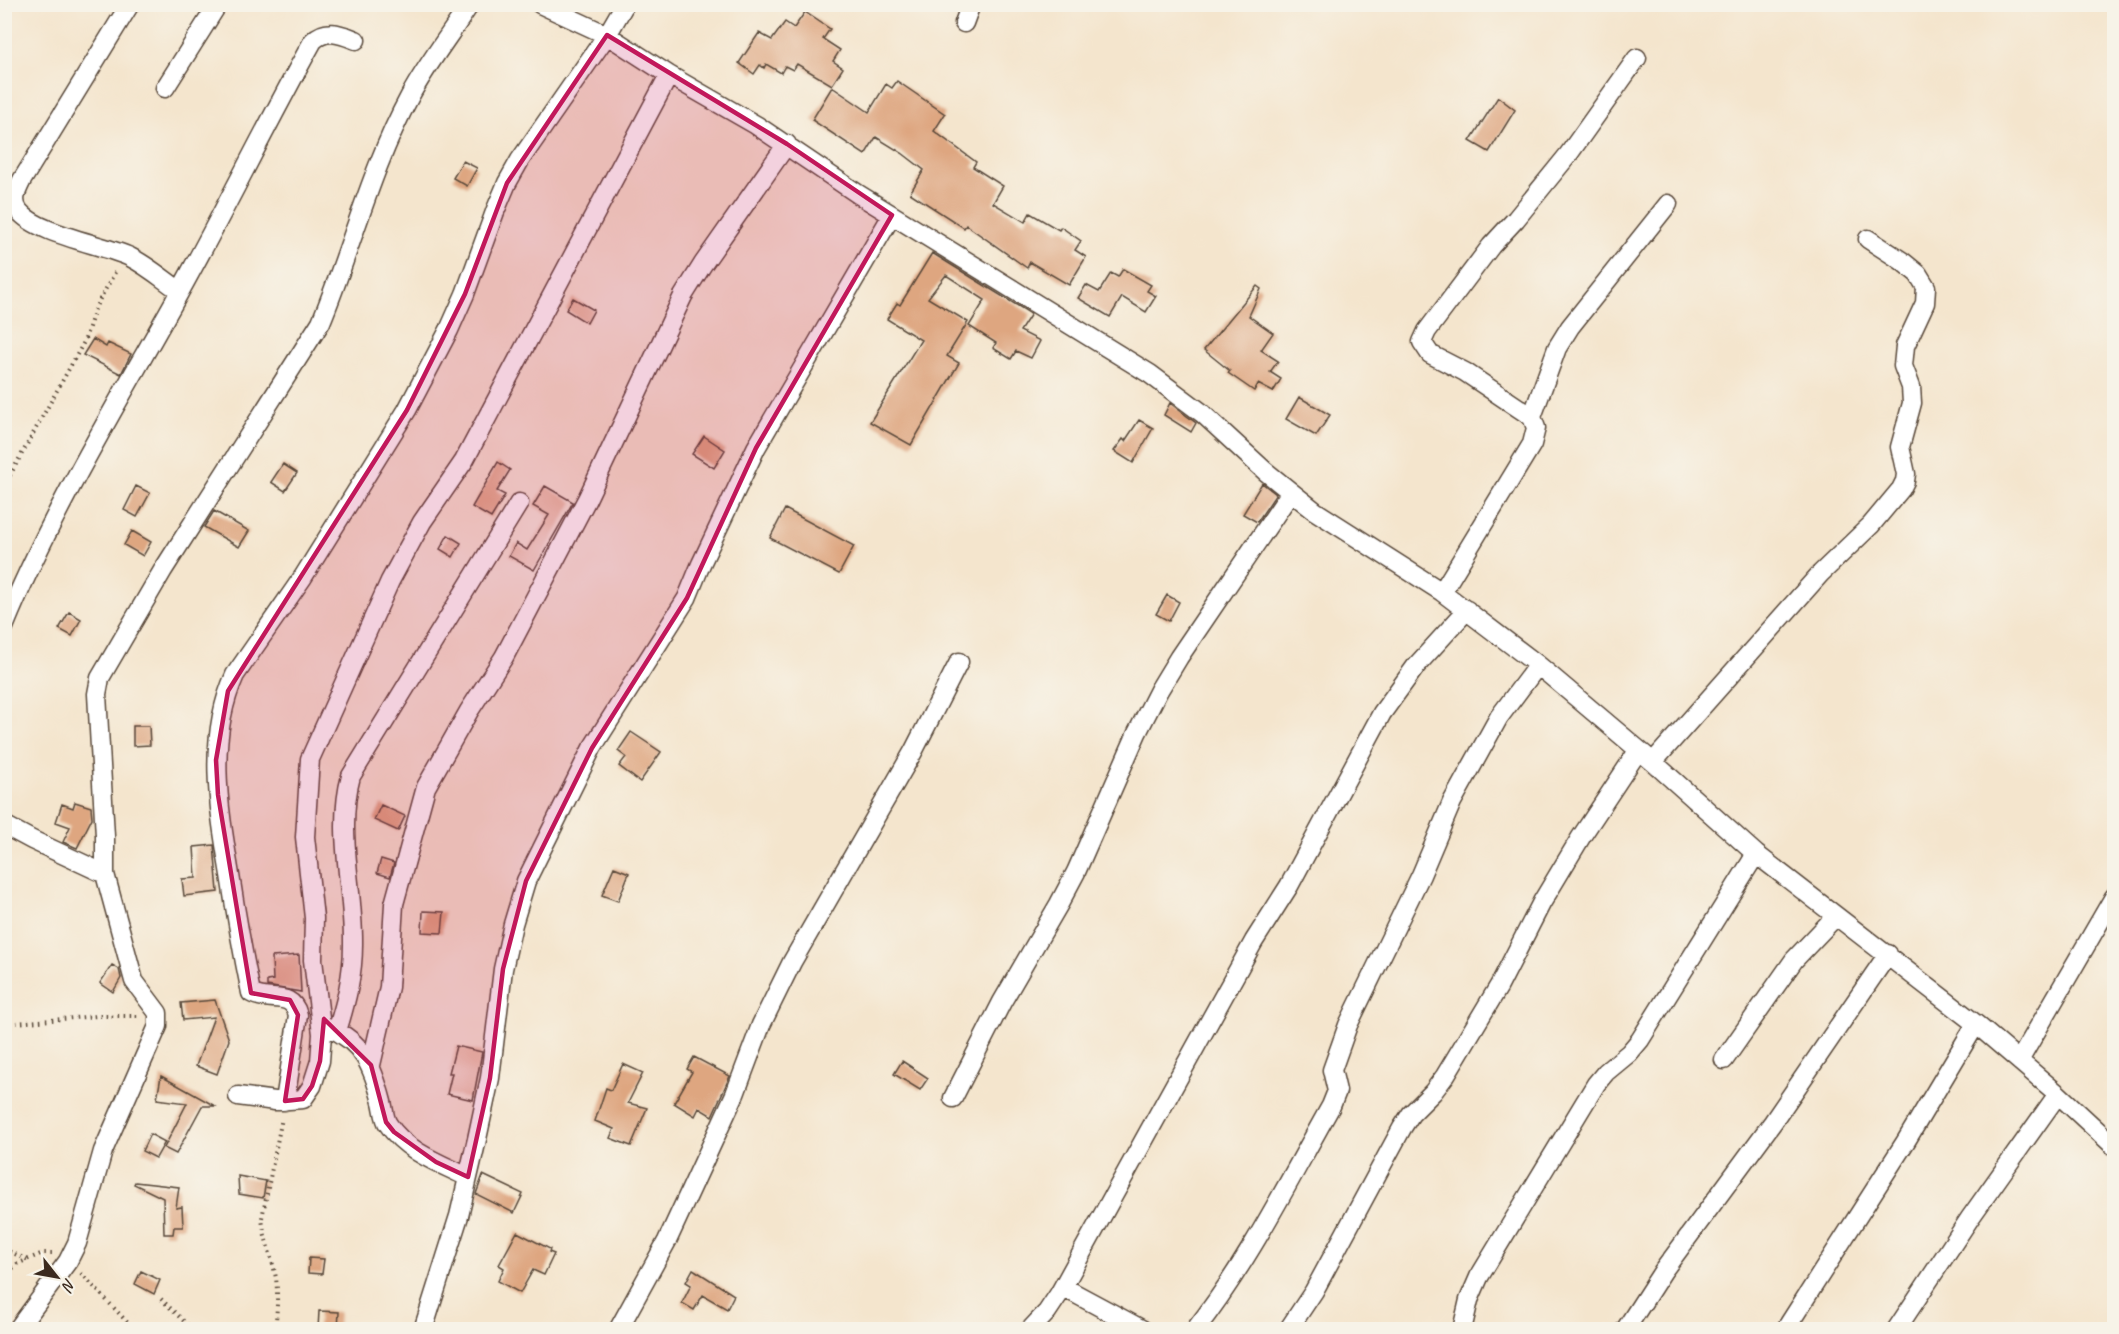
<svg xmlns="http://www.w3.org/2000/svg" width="2119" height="1334" viewBox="0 0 2119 1334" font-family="Caveat,sans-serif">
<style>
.building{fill:#dea680}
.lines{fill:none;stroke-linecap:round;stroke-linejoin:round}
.minor-casing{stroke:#574638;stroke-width:21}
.path{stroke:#574638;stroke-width:4;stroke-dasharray:1.5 4.5;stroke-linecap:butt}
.minor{stroke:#fff;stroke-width:18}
.marked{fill:#c2185b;fill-opacity:0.2;stroke:#c2185b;stroke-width:4.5;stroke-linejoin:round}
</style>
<rect width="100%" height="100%" fill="#f7f3e8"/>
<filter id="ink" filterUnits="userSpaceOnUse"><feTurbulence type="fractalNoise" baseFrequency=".0167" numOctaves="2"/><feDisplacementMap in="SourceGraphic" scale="12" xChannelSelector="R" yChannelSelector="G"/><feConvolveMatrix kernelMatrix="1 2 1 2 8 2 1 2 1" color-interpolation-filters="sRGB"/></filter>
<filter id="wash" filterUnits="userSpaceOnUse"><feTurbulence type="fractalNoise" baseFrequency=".008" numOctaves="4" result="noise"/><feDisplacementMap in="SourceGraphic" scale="24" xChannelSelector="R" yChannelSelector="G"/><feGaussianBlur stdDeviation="1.35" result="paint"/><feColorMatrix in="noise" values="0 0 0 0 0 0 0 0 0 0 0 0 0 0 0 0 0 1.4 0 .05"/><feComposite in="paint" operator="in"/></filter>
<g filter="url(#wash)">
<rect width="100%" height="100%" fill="#f4e5cd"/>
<g id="blocks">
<path class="building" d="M805,12L830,29L823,39L840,50L833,61L843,68L832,85L797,64L793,70L785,66L781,73L766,64L764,68L760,65L754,74L739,63L759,33L772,40L785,22L794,28Z
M897,81L945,114L934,131L976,162L973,167L1003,186L993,203L1025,222L1030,213L1059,230L1061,227L1081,241L1075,250L1086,257L1069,285L1030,262L1027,268L966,225L964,228L910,193L924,170L902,153L876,137L865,155L812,120L832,87L869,112L886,84L892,88Z
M1498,97L1515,110L1489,152L1470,141Z
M463,161L477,168L467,186L453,178Z
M932,253L1031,314L1020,331L1040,341L1031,358L1016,351L1011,359L993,348L996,343L969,326L985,300L946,275L928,298L968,322L947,356L959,363L911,445L870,422L921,340L887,319L897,303L900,305Z
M1123,269L1151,285L1147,291L1156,296L1146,312L1122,297L1110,317L1078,298L1086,285L1099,292L1111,273L1118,277Z
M1257,286L1261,289L1249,316L1273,333L1261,350L1278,361L1270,372L1281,379L1273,392L1258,384L1254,391L1228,373L1230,371L1204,350Z
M573,298L594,310L587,323L566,310Z
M93,339L106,347L108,343L131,354L121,374L83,355Z
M1299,397L1330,415L1316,436L1286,419Z
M1170,403L1196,423L1191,432L1164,415Z
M1139,420L1153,428L1133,463L1114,451L1123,439L1125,441Z
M704,436L725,450L714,468L692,454Z
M498,462L510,470L497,491L505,495L491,518L472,507Z
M283,464L297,473L285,491L271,482Z
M1262,483L1276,494L1257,522L1243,514Z
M136,486L150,493L137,517L124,510Z
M545,486L573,502L534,570L509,556L516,543L527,550L549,515L533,506Z
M785,509L854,546L839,574L770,538Z
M214,511L249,531L239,547L204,527Z
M132,531L151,542L143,556L124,545Z
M448,535L461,543L453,557L440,549Z
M1167,595L1179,602L1169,621L1156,614Z
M69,612L81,619L72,636L59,629Z
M133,726H149L150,745L133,746Z
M631,732L661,752L640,782L619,766L626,757L618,751Z
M75,802L91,807L92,818L77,848L63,842L70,827L56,822L62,804L73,808Z
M381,805L405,816L398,831L374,820Z
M214,845L218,892L184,896L182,879L196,878L194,847Z
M381,859L394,863L390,877L377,873Z
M614,867L629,873L618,901L602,895Z
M423,911L444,912L442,933L422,932Z
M299,955L301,992L267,986V981L273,980L272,957Z
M112,965L119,969L121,978L113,992L100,983Z
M215,1000L229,1040L217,1074L196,1066L214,1017L183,1020L181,1003Z
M456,1046L482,1052L473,1100L447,1094L452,1073H449Z
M694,1057L730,1076L712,1116L699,1108L695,1116L674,1103L692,1072L687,1069Z
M902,1061L928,1078L920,1090L894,1074Z
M623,1064L643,1073L628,1103L647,1108L631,1146L610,1138L614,1129L595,1121L606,1088L611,1090Z
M161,1076L215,1106H202L176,1154L164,1148L187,1103L157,1099Z
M150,1134L165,1142L156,1158L142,1151Z
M483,1175L523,1194L514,1213L476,1194Z
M238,1176L266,1181L263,1198L239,1194Z
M135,1182L179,1187L176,1208L182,1207L183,1227H174L173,1234H164L163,1198L134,1184Z
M517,1232L550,1249L549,1252L554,1254L544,1275L533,1270L520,1293L498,1281L504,1268L499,1265Z
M309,1258L324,1259L322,1274L308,1273Z
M693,1269L734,1295L727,1309L703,1295L694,1310L682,1303L691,1285L686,1282Z
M141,1271L160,1280L154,1294L135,1284Z
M319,1311L339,1312L338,1329H318Z"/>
</g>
</g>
<g filter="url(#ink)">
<use href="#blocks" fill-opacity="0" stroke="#574638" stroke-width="1.5"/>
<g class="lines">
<g class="minor-casing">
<path id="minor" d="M130,4L22,180C17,190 11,201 19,211C37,234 102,244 130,257C148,266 164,280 180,291
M540,4L607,35L669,75L756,125L858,194L1150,374L1202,413L1265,471L1291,492L1315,511L1442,592L1538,665L1653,762L1756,854L1976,1024L2058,1094L2114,1146
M964,23L971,4
M165,88L218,4
M1532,417L1557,348L1570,327L1668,204
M1442,592L1532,444L1536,428L1532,417L1465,372L1430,354L1422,342L1427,331L1491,246L1516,219L1568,155L1637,58
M4,627C52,510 118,403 179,293C225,210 267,124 313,41C326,28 340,34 356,40
M1653,762L1820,574L1871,525L1901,489L1905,481L1906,474L1900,447L1912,403L1911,387L1903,366L1905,346L1925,303L1926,287L1918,274L1902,261L1868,239
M4,825L32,840L105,874L134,981L158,1013V1026L103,1151L77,1243L68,1261L17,1330
M105,874V836L97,694L100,678L163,570L321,322C352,247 371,168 410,96C427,64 450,35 470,4
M328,1027C364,1042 373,1068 382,1102C384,1109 384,1118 388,1124C405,1151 441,1164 468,1177
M337,1031C346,1002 353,975 353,945C354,889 336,831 351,776L519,503
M1724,1060L1794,960L1836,916
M2019,1061L2114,897
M371,1065L389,987L394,904L426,787L469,711L504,657L587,499L683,296L703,264L787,144
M238,1096L275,1101L303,1099L312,1086L320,1061L322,1034L313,960L314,918L305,837L310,759L390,581L422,522L464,461L669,75
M953,1098L1002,1002L1059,904L1076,872L1137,733L1159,690L1179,657L1291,492
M285,1101L298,1015C291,989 270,1004 251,993C243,954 236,915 230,875C219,809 206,739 235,675L303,577L407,410L449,330L465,294L496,209L507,183L520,160L607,35L625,4
M1063,1287L1143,1330
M423,1330L459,1216L477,1139L490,1078L503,969L513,924L526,881L592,748L687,598L701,564L756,448L892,215
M618,1330L667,1241L735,1094L761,1025L792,962L913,752L959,662
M1030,1330L1047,1312L1059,1294L1254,941L1289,886L1382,713L1416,666L1467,610
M1195,1330C1249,1261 1288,1182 1331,1106L1337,1091L1332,1070L1348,1025L1421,875L1452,802L1499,717L1538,665
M1288,1330L1314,1291L1402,1128L1411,1114L1433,1092L1445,1076L1499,986L1542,902L1581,837L1638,751
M1462,1330L1469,1300L1479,1277L1596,1084L1606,1072L1629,1053L1640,1040L1756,854
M1625,1330L1663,1271L1773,1122L1888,954
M1785,1330L1906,1141L1976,1024
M1896,1330L1970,1218L2058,1094"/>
</g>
<path class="path" d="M4,486L84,342L96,306L117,269
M4,1024L97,1016H140
M4,1249L28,1260
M81,1273L128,1323L137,1330
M4,1277L17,1264L43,1253H53
M161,1299L193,1330
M275,1330C277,1313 278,1295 276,1278C272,1257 264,1239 262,1218L282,1118"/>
<use href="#minor" class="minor"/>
</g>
</g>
<path class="marked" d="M607,35L787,144L892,215L756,448L687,598L592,748L526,881L503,969L490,1078L468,1177L436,1162L394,1132L386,1122L371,1065L324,1019L320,1061L312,1086L303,1099L285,1101L298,1015L290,1000L251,993L218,795L216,760L228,691L407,410L465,294L507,183Z"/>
<rect width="2119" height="1334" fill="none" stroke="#f7f3e8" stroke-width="24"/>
<g transform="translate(57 1277) rotate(121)" stroke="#f7f3e8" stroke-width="4.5" paint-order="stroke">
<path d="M0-4.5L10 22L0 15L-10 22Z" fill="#3b2a1e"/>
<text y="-9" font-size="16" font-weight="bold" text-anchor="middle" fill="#3b2a1e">N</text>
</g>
</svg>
